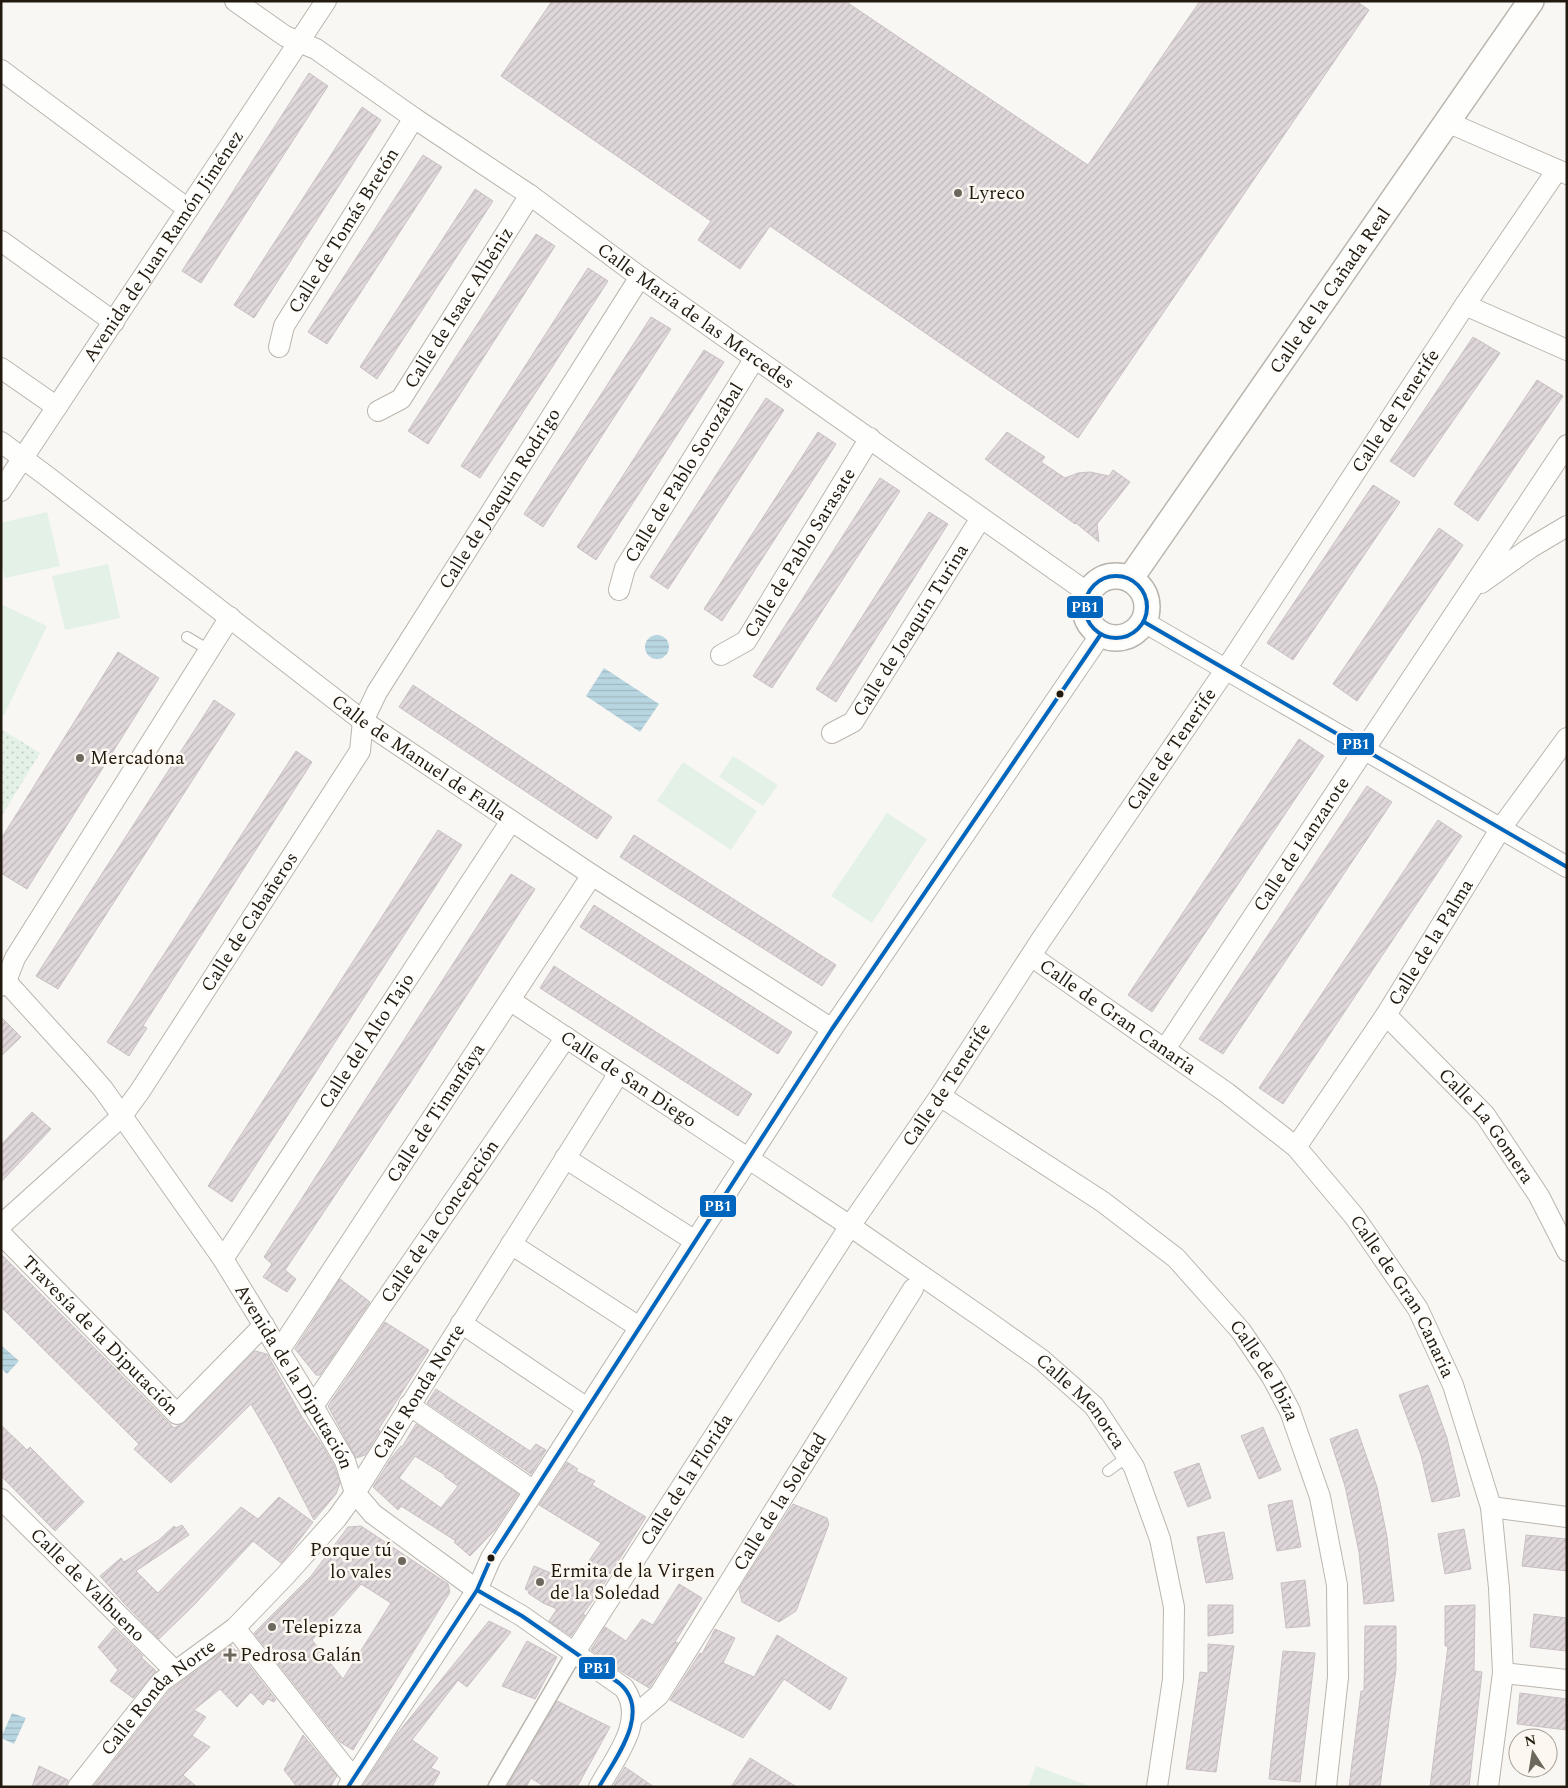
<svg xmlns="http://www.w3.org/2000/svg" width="1568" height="1788" viewBox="0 0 1568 1788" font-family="Spectral,serif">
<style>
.park{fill:url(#park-dots)}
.garden{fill:#e3f1e7}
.water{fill:url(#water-rules)}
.building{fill:url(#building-hatch);stroke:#c8c1c3;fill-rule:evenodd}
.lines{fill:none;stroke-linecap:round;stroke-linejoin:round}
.service-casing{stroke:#bab6ae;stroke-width:12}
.pedestrian-casing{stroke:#bab6ae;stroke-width:18}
.minor-casing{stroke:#bab6ae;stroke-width:22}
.tertiary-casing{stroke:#bab6ae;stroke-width:28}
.service{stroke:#fefefd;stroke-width:10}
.pedestrian{stroke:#fefefd;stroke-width:15}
.minor{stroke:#fefefd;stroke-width:20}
.tertiary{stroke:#fefefd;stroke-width:25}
.bus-1-casing{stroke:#fcf8f1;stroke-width:8}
.bus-1{stroke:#0065bd;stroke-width:4}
.poi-dot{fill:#6d675e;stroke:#fcf8f1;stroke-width:2}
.bus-dot{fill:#221a0e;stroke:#fcf8f1;stroke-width:2}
.labels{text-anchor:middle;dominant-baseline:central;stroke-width:5;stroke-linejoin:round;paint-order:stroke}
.poi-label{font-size:19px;fill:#221a0e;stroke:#fcf8f1;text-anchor:start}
.street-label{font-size:19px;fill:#221a0e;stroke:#fcf8f1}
.line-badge{stroke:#fcf8f1;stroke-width:2}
.badge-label{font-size:14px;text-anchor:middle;font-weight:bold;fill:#fff}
</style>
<defs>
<pattern id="park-dots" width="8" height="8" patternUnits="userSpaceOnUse" patternTransform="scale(1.25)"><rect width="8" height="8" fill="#e3f1e7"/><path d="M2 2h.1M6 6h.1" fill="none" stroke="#c2cec5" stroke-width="1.8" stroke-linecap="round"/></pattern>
<pattern id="water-rules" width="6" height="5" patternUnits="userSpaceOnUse" patternTransform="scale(1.25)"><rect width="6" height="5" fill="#b8d6e1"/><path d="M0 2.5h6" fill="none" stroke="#9eb7c0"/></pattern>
<pattern id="building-hatch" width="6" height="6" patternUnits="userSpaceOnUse" patternTransform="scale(1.25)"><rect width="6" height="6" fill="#dfd7da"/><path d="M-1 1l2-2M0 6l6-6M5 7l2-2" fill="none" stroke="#bfb8ba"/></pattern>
</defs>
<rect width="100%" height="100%" fill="#f9f7f4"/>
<path class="park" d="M1,729L40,753L1,817Z"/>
<path class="garden" d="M47,512L60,566L5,578L1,564V523Z
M108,564L120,618L65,630L52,576Z
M1,604L47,626L4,715L1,714Z
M733,756L778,785L763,806L719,777Z
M683,762L757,811L731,850L657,801Z
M887,813L927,839L872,923L831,896Z
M1036,1766L1092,1787H1028Z"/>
<path class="water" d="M645 647a12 12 0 1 1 24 0a12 12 0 1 1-24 0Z
M604,668L659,704L640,732L586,696Z
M1,1345L19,1361L7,1374L1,1368Z
M12,1713L26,1718L14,1744L1,1738Z"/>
<path class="building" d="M552,1H845L1088,165L1200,1H1356L1369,10L1078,438L770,226L740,269L698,240L711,221L501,76Z
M309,73L328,86L201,283L182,271Z
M362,107L381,120L254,318L234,305Z
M423,155L442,167L327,344L308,332Z
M475,189L493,201L377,379L360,367Z
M536,234L555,246L428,444L408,431Z
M588,268L608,281L480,478L461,466Z
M651,317L671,329L543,527L524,514Z
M1473,337L1500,353L1414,477L1390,461Z
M704,350L724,362L596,560L577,547Z
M1537,380L1563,396L1478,521L1454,504Z
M766,398L784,410L668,589L650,577Z
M818,432L836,444L722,621L704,609Z
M1007,432L1045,457L1041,462L1065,478L1078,473L1090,472L1109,476L1113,470L1130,482L1097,524L1099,542L1076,523L1075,524L985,459Z
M880,478L900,491L772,688L753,676Z
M1373,485L1400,502L1293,660L1267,643Z
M929,512L948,524L836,702L816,689Z
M1439,528L1463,545L1357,701L1333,684Z
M118,652L159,678L27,889L1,873V839Z
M413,685L612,817L597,839L399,707Z
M214,700L235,714L58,989L36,976Z
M1299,739L1324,756L1152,1012L1128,995Z
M296,751L312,762L143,1026L147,1028L129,1056L107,1042Z
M1367,786L1392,802L1223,1054L1199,1039Z
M1438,820L1462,836L1283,1104L1259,1088Z
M438,830L462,845L232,1202L208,1186Z
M634,835L836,965L822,986L620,857Z
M511,874L535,889L412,1080L285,1270L296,1279L287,1292L263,1277L272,1264L264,1257Z
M594,905L792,1032L778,1054L580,927Z
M554,966L752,1094L738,1116L540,988Z
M1,1017L21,1037L1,1056Z
M32,1112L51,1129L1,1182V1145Z
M1,1254L174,1428L185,1422L255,1351L267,1354L302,1417L322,1445L334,1466L340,1483L336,1494L314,1520L276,1447L251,1404L171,1483L134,1449L139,1444L1,1307Z
M340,1279L370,1302L320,1375H316L295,1349Z
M385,1322L429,1350L378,1430L380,1431L365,1455L356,1458L328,1406Z
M1428,1385L1447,1438L1460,1496L1432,1502L1421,1455L1399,1395Z
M436,1389L530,1451L536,1444L546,1450L531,1474L427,1403Z
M416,1424L518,1494L495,1530L470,1556L454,1542L456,1541L401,1506L398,1510L373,1487L392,1457L401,1446L402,1447ZM415,1456L445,1475V1477L458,1486L441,1508L399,1478Z
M1,1425L27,1450L30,1447L84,1502L55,1531L1,1476Z
M1263,1427L1281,1470L1259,1479L1241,1436Z
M1357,1429L1377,1487L1387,1537L1394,1601L1364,1604L1359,1552L1345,1486L1330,1439Z
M567,1462L578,1469L576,1471L595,1481L592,1485L646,1517L597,1595L583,1614L585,1615L571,1636L549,1621L557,1609L543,1603L528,1593L529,1591L525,1589L534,1566L573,1582L580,1574L601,1543L539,1505Z
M1199,1463L1211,1498L1188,1507L1174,1472Z
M279,1497L313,1522L284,1560L281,1563L253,1541L194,1605L159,1639L123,1602L100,1576L121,1558L124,1562L159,1540L174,1526L176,1528L182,1525L189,1535L136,1571L158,1593L241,1507L258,1519Z
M1292,1500L1301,1547L1277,1551L1268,1505Z
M793,1504L827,1518L829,1524L796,1611L779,1622L742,1602L739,1589Z
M361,1526L448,1584L450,1592L353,1750L340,1742L254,1633L311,1576L348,1527ZM361,1584L391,1603L343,1679L312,1640Z
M1464,1529L1471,1569L1445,1574L1438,1534Z
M1224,1532L1233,1579L1206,1583L1197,1537Z
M1526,1535L1567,1539V1571L1522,1566Z
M1305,1580L1310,1626L1286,1628L1281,1583Z
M679,1584L702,1598L675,1642L678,1643L649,1688L621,1671L591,1650L605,1627L626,1641L642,1619L653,1625Z
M1208,1605H1233V1633L1208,1636Z
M1475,1605L1474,1671L1482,1672L1469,1787H1430L1448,1646H1445V1606Z
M1534,1614L1567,1618V1651L1530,1647Z
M489,1621L511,1632L467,1687L458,1680L412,1740L438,1758L431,1768L440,1772L432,1787H362L397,1734Z
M1365,1626H1396V1669L1380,1787H1349L1361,1691H1364Z
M114,1628L143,1656L141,1657L156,1671L133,1698L110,1681L118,1670L98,1647Z
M715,1629L735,1638L723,1663L754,1677L777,1635L847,1678L830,1710L784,1679L743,1738L670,1700L700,1653L702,1654Z
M527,1641L557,1657L535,1699L502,1686Z
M1208,1644L1234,1646L1216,1772L1186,1769L1200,1672L1208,1673Z
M231,1645L236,1651L237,1650L276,1700L274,1702L268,1699L263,1705L251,1692L237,1707L220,1689L194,1710L206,1717L192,1736L210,1747L183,1775L197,1787H93L169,1691Z
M1283,1651L1315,1653L1300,1782L1269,1779Z
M1520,1693L1567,1699V1730L1517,1724Z
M557,1701L610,1727L577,1787H545L531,1778L526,1787H507Z
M303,1735L337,1776L330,1787H297L284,1770Z
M750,1758L797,1787H731Z
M39,1766L68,1780L66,1787H32Z
M625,1767L654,1787H613Z"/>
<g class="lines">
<g class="service-casing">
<path id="service" d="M187,637L209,650
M1108,1471L1127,1457"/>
</g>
<g class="pedestrian-casing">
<path id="pedestrian" d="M496,1787L575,1652"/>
</g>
<g class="minor-casing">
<g id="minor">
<path id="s1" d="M235,1L285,36L316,49L414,118L530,195L640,277L1088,593"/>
<path d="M1,70L188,209"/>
<path d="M1447,122L1567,174"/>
<path d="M1,241L114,322"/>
<path d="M1465,305L1567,350"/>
<path id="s2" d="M279,347L284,326L414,118"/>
<path d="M1,368L57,407"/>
<path id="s3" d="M378,411L401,399L530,195"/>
<path id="s4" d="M1,442L48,477L363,721L592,875L832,1029"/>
<path id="s5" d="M1,491L326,1"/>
<path d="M1481,583L1530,548L1567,526"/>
<path id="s6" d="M619,590L625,568L755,358"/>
<path d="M1144,622L1567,867"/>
<path id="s7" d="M721,655L746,641L870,438"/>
<path id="s8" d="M832,733L853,722L981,518"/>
<path id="s9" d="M1031,956L1227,1093L1296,1147L1354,1216L1418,1309L1453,1385L1491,1507L1499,1588L1503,1673L1488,1787"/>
<path id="s10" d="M1,976L82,1065L103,1089L223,1259L313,1406L345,1461L355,1493L373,1514L477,1590L522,1616L624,1688C647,1720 615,1758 599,1787"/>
<path d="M1,986L6,981L15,958L230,617"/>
<path id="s11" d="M511,1001L850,1226L990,1323L1042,1360L1094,1406L1134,1467L1160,1539L1174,1607L1173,1679L1157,1787"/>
<path id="s12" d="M1386,1015L1485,1115L1539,1196L1567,1251"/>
<path id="s13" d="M1165,1049L1567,445"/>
<path id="s14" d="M940,1096L1103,1202L1176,1258L1241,1331L1272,1377L1290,1411L1320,1497L1337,1585L1338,1677L1326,1787"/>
<path id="s15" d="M1296,1147L1386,1015L1501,828L1567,738"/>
<path d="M565,1158L695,1241"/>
<path id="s16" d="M1,1225L121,1117L140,1091L360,751L363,721L377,692L640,277"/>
<path id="s17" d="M1,1234L177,1414L264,1325"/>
<path d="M511,1244L639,1327"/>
<path id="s18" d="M223,1259L511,821"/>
<path d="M461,1323L587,1408"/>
<path id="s19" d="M279,1351L592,875"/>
<path d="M409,1405L534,1491"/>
<path id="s20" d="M313,1406L566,1037"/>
<path id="s21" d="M1,1499L175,1671"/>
<path d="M1491,1507L1567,1517"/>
<path d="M235,1628L353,1778"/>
<path id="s22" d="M575,1652L850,1226L940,1096L1041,940L1226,669L1465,305L1557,170"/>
<path d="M1503,1673L1567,1680"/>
<path id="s23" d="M633,1717L659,1695L913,1289"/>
<path id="s24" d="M78,1787L161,1682L235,1628L285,1576L337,1518L355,1493L619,1073"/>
<path d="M348,1787L477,1590L491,1558L832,1029L1101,634"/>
</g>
</g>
<g class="tertiary-casing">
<g id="tertiary">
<circle cx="1116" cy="607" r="31"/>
<path id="s25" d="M1130,579L1531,1"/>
</g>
</g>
<use href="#service" class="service"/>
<use href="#pedestrian" class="pedestrian"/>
<use href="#minor" class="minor"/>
<use href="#tertiary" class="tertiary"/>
<g class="bus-1-casing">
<path id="bus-1" d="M1085 607a31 31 0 1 1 62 0a31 31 0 1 1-62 0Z
M1144,622L1567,867
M477,1590L522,1616L619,1683C653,1711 615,1759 599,1787
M348,1787L477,1590L491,1558L832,1029L1101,634"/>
</g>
<use href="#bus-1" class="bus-1"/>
</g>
<g class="poi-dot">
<circle cx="958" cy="193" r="5"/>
<circle cx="80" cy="758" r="5"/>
<circle cx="402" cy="1561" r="5"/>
<circle cx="540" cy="1582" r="5"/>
<circle cx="272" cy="1627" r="5"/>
<path d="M227.5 1647.5h5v5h5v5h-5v5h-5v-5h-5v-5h5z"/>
</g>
<g class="bus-dot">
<circle cx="1060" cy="694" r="4.5"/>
<circle cx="491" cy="1558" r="4.5"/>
</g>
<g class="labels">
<g class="poi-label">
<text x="968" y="193">Lyreco</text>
<text x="90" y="758">Mercadona</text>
<text x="392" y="1550" text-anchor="end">Porque tú<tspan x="392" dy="22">lo vales</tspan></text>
<text x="550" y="1571">Ermita de la Virgen<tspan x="550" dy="22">de la Soledad</tspan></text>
<text x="282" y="1627">Telepizza</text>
<text x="240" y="1655">Pedrosa Galán</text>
</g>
<g class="street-label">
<text stroke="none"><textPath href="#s2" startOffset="134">Calle de Tomás Bretón</textPath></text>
<text stroke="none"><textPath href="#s5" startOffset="294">Avenida de Juan Ramón Jiménez</textPath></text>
<text stroke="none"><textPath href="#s25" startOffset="351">Calle de la Cañada Real</textPath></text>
<text stroke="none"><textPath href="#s3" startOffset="134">Calle de Isaac Albéniz</textPath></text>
<text stroke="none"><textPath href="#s1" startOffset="559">Calle María de las Mercedes</textPath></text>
<text stroke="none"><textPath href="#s22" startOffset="1488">Calle de Tenerife</textPath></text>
<text stroke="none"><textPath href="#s6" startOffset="135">Calle de Pablo Sorozábal</textPath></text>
<text stroke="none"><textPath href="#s16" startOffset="890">Calle de Joaquín Rodrigo</textPath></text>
<text stroke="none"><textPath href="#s7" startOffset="132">Calle de Pablo Sarasate</textPath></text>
<text stroke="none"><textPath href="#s8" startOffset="132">Calle de Joaquín Turina</textPath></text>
<text stroke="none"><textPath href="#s22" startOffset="1082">Calle de Tenerife</textPath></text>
<text stroke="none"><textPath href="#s4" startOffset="524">Calle de Manuel de Falla</textPath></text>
<text stroke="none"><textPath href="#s13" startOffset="246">Calle de Lanzarote</textPath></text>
<text stroke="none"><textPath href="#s16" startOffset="395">Calle de Cabañeros</textPath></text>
<text stroke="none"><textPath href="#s15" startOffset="245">Calle de la Palma</textPath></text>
<text stroke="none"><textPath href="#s9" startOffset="106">Calle de Gran Canaria</textPath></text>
<text stroke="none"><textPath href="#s18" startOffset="261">Calle del Alto Tajo</textPath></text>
<text stroke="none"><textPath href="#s11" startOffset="141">Calle de San Diego</textPath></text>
<text stroke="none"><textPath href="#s22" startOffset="678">Calle de Tenerife</textPath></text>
<text stroke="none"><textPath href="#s19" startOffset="285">Calle de Timanfaya</textPath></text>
<text stroke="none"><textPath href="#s12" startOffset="150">Calle La Gomera</textPath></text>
<text stroke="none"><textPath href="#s20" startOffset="224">Calle de la Concepción</textPath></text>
<text stroke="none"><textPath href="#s9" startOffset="511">Calle de Gran Canaria</textPath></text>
<text stroke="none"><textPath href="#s17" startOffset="142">Travesía de la Diputación</textPath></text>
<text stroke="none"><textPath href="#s14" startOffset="430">Calle de Ibiza</textPath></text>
<text stroke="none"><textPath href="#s10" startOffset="498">Avenida de la Diputación</textPath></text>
<text stroke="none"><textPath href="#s24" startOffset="526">Calle Ronda Norte</textPath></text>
<text stroke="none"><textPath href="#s11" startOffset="698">Calle Menorca</textPath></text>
<text stroke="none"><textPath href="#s22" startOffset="205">Calle de la Florida</textPath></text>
<text stroke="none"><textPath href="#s23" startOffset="262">Calle de la Soledad</textPath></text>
<text stroke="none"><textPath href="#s21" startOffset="122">Calle de Valbueno</textPath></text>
<text stroke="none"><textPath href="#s24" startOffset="121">Calle Ronda Norte</textPath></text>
</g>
</g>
<g class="line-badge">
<rect x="1066" y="595" width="38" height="24" rx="5" fill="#0065bd"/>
<rect x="1336" y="732" width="39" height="24" rx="5" fill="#0065bd"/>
<rect x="699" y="1194" width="38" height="24" rx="5" fill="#0065bd"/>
<rect x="578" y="1656" width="38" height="24" rx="5" fill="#0065bd"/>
</g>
<g class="badge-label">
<text x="1085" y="612">PB1</text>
<text x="1356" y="749">PB1</text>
<text x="718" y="1211">PB1</text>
<text x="597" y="1673">PB1</text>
</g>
<rect width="1568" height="1788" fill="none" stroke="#221a0e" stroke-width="5"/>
<g transform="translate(1533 1753) rotate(348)"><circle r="24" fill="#fcf8f1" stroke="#a59f96"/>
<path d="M0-4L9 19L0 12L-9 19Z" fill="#6d675e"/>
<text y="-8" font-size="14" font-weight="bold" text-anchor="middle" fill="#221a0e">N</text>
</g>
</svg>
